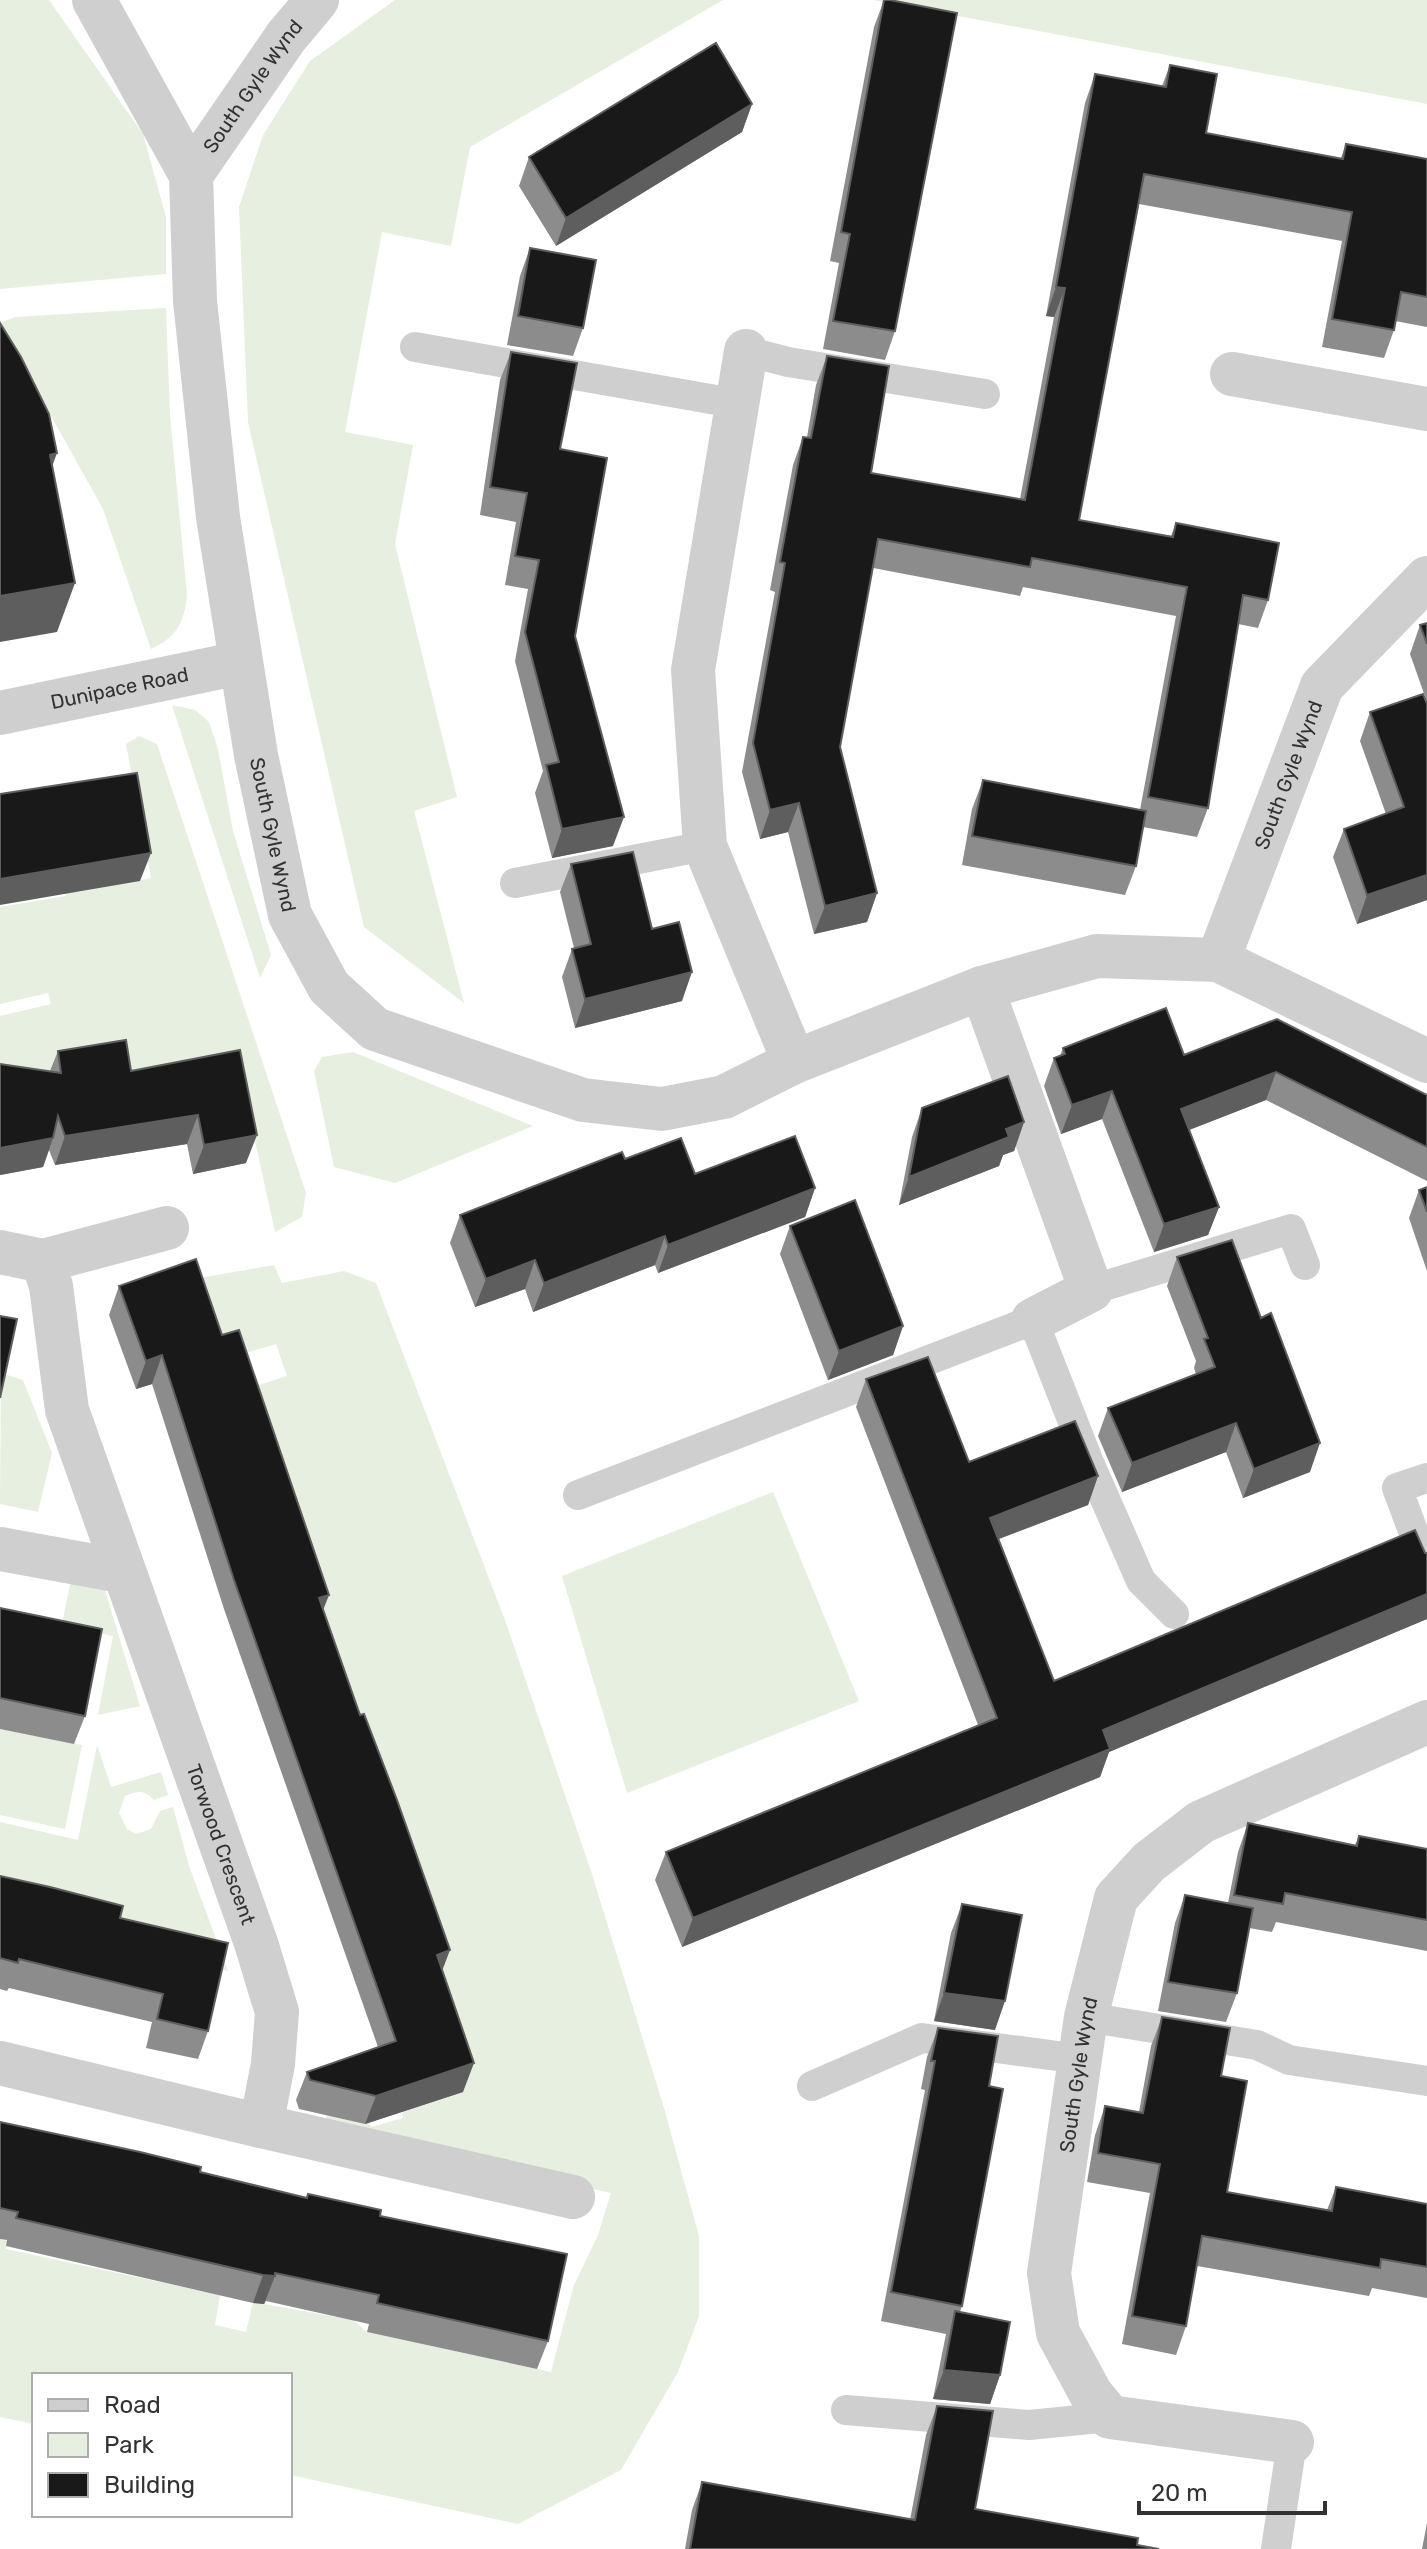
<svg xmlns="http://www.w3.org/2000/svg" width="1427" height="2549" viewBox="0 0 1427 2549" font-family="Rubik,sans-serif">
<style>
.green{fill:#e6efe0}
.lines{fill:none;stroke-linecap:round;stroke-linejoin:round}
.service{stroke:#cfcfcf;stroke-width:30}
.minor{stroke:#cfcfcf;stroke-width:44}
.wall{fill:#8c8c8c}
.shaded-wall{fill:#5e5e5e}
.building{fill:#191919;stroke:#5e5e5e;stroke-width:2}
.labels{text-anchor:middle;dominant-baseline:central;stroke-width:8;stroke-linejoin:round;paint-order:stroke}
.street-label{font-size:20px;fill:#323232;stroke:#fff}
</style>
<rect width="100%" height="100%" fill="#fff"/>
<path class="green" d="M0,0H49L143,134L166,217V274L0,289Z
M395,0H723L470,147L451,246L382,232L345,432L413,445L395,544L457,797L414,811L464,1003L364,927L248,422L239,207L263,135L310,61Z
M873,0H1427V104Z
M166,308L170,415L187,595C184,623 177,637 151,649L103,509L2,328V322L15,317Z
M172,705L195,710L209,722L218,749L233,831L271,955L260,978Z
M139,736L157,744L306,1193L302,1217L275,1232L241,1077L0,1094V1016L51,1004L48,993L0,1004V907L66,896L63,877L79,892L151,878L126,744Z
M353,1052L533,1126L395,1183L334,1167L314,1071L322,1057Z
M274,1265L282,1283L344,1271L376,1283L506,1623L591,1871L664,2108L699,2236V2316L678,2372L621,2470L518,2524L290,2475V2375H34V2424L0,2417V2239L7,2241L6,2249L220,2295L215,2325L246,2332L253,2302L353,2320L367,2332L551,2372L574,2285L598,2235L611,2193L324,2129L331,2094L352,2070L371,2127L403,2118L402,2112L463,2092L232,1394L287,1376L276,1344L219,1361L188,1280Z
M1,1373L23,1380L52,1453L38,1512L0,1504Z
M773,1492L859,1701L627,1793L562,1576Z
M71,1580L104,1587L140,1706L98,1715L113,1636L62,1624Z
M0,1729L82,1745L65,1829L0,1815Z
M97,1745L111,1787L161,1772L168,1795L154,1800C145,1790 138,1790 125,1796L119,1813L127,1829L136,1834L151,1829L160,1811L173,1807L189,1866L228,1971L117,1947L0,1906V1822L78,1840Z"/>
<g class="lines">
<path class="service" d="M415,347L739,404
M746,351L788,362L985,394
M515,883L705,846
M1091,1290L1291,1229L1305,1265
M1427,1478L1397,1488L1427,1568
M578,1495L1033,1320L1088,1460L1141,1581L1174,1614
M1086,2017L1257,2045L1289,2060L1427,2081
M812,2086L922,2038L1080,2059
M846,2410L1029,2425L1110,2417
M1276,2549L1292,2442"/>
<g class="minor">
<path id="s1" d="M94,0L191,175L195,301L218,517L256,755L290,915L329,987L375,1029L583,1100L662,1109L724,1097L794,1062L982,988L1097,956L1218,960L1427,1061"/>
<path id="s2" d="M191,175L286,37L317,0"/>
<path d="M746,351L693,670L705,846L794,1062"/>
<path d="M1232,374L1427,409"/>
<path id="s3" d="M0,713L240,663"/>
<path id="s4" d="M1218,960L1322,686L1427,578"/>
<path d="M982,988L1091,1290L1033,1320"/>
<path id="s5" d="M0,1252L43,1261L51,1286L67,1410L256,1943L277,2012L273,2064L261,2126L0,2063"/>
<path d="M43,1261L167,1228"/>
<path d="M0,1549L121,1571"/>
<path d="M261,2126L573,2197"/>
<path id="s6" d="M1292,2442L1110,2417L1091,2394L1058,2333L1049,2273L1086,2017L1116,1898L1149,1862L1201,1822L1427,1722"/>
</g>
</g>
<path class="wall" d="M884,0L895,331L885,360L823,349L839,263L830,261L874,27Z
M1170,65L1206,133L1341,158L1346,144L1427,159V327L1395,321L1394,330L1384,358L1322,347L1342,241L1139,204L1079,520L1171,536L1176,523L1268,600L1258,628L1238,624L1208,808L1197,837L1143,827L1136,866L1125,895L962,865L972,809L983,780L1140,810L1176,616L1023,587L1020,596L873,568L840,747L877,893L867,922L814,934L788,832L760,839L742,772L775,592L770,590L793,465L803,437H807L816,385L827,356L871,473L1020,499L1054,317L1046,316L1085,103L1095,74L1162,86Z
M752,104L742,132L556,246L519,186L529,157Z
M530,248L583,328L573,356L507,345L520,276Z
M511,352L560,449L575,636L613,846L552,858L535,793L543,771L515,661L528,589L505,585L516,522L480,515L500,380Z
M1427,623V702L1410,654L1420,625Z
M1423,694L1427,900L1357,924L1333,857L1344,829L1386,814L1360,741L1370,712Z
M571,864L652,929L682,1001L575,1028L562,977L572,949L574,948L560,892Z
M1063,1048L1184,1055L1427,1095V1181L1266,1100L1189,1130L1219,1207L1208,1235L1154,1252L1102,1119L1061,1134L1044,1086L1054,1058L1060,1056Z
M240,1050L246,1163L193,1174L187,1144L55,1165L49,1150L43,1167L0,1175V1064L50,1071L58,1051L131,1071Z
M922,1108L1024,1122L1014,1151L1003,1155L999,1166L899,1205L912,1137Z
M625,1159L695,1174L815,1188L805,1217L658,1273L655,1265L533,1312L525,1289L475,1307L450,1243L460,1215Z
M1427,1187V1271L1409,1218L1419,1190Z
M790,1226L903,1326L893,1355L828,1380L780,1254Z
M1177,1257L1310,1472L1243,1498L1226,1452L1122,1492L1098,1436L1108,1408L1196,1374L1194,1368L1196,1361L1167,1286Z
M119,1286L222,1335L323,1610L442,1970L463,2092L365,2124L299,2109L296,2100L307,2072L378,2047L224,1609L152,1384L136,1389L109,1315Z
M866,1379L969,1462L1098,1476L1088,1505L999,1539L1054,1681L1425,1553H1427V1619L1109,1752L1100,1777L682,1947L655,1880L666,1852L978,1725L856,1407Z
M0,1608L85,1716L74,1744L0,1729Z
M1248,1823L1355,1845L1359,1836L1427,1849V1951L1276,1922L1272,1932L1249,1928L1237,1993L1226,2022L1158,2011L1175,1923L1185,1895L1228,1903L1238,1852Z
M0,1876L120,1918L208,2031L198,2059L146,2048L152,2022L9,1988L7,1991L0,1989Z
M962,1904L995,2030L934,2021L951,1933Z
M1162,2017L1221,2076L1227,2192L1327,2210L1336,2187L1427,2204V2298L1372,2288L1369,2296L1197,2266L1186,2326L1176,2355L1122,2344L1150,2193L1087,2182L1095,2135L1105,2106L1139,2112L1151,2046Z
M938,2028L989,2086L962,2306L960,2312L1000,2375L990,2404L933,2399L946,2334L881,2321L925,2090L921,2089L927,2057Z
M0,2122L380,2216L548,2341L537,2369L367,2332L369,2324L266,2301L264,2304L253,2303L6,2246L7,2240L0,2239Z
M937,2406L975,2509L1159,2549H685L692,2510L702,2482L910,2520L926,2435Z
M1427,2523V2549H1422Z"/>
<path class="shaded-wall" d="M752,104L742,132L556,246L566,218Z
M1056,287L1065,288L1054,317L1046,316Z
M57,453L39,502L50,455Z
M75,583L57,632L0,642V596Z
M799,803L788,832L760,839L770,810Z
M624,817L613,846L552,858L562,829Z
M151,853L140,881L0,905V879Z
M1427,875V900L1357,924L1367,895Z
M877,893L867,922L814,934L825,906Z
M692,972L682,1001L575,1028L585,999Z
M1276,1072L1266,1100L1171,1137L1181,1109Z
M1112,1091L1102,1119L1061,1134L1072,1105Z
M198,1115L187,1144L55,1165L65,1136Z
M1024,1122L1014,1151L1003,1155L999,1166L899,1205L909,1177L1006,1129Z
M257,1135L246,1163L193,1174L204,1145Z
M53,1138L43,1167L0,1175V1148Z
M815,1188L805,1217L658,1273L668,1245Z
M1219,1207L1208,1235L1154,1252L1164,1224Z
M665,1236L655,1265L533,1312L544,1283Z
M535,1260L525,1289L475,1307L486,1279Z
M903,1326L893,1355L828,1380L839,1351Z
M162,1355L152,1384L136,1389L146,1361Z
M1236,1423L1226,1452L1122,1492L1132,1463Z
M1320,1443L1310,1472L1243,1498L1254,1469Z
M1098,1476L1088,1505L980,1546L990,1518Z
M1427,1594V1619L1109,1752L1100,1777L682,1947L693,1918L1103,1730Z
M329,1595L318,1623L319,1598Z
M450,1950L439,1979L437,1955Z
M944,1993L1005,2001L995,2030L934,2021Z
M474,2063L463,2092L365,2124L376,2096Z
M263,2275L275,2276L264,2304L253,2303Z
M944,2370L1000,2375L990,2404L933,2399Z"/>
<path class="building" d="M884,0H890L957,13L895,331L833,321L850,234L841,232Z
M716,43L752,104L566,218L529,157Z
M1170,65L1217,74L1206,133L1343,159L1346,144L1427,159V297L1401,292L1394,330L1332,319L1352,212L1144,174L1079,520L1173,537L1176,523L1279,543L1268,600L1243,595L1208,808L1148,797L1187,587L1032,558L1030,567L878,539L840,747L877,893L825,906L799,803L770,810L753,743L785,563L780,562L803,437L811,438L827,356L889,366L871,473L1025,500L1065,288L1056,287L1095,74L1166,87Z
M530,248L596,260L583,328L518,316Z
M0,323L21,357L49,414L57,453L50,455L75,583L0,596Z
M511,352L577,363L560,449L607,458L575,636L624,817L562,829L546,765L559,762L525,632L539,560L515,556L527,493L490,487Z
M1427,623V644L1420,625Z
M1423,694L1427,704V875L1367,895L1344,829L1404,807L1370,712Z
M137,773L151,853L0,879V794Z
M983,780L1146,811L1136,866L972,836Z
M633,852L652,929L679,922L692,972L585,999L572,949L591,944L571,864Z
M1166,1008L1184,1055L1277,1019L1427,1095V1147L1276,1072L1181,1109L1219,1207L1164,1224L1112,1091L1072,1105L1054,1058L1065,1054L1063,1048Z
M126,1040L131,1071L240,1050L257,1135L204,1145L198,1115L65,1136L58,1116L53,1138L0,1148V1064L61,1073L58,1051Z
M1008,1076L1024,1122L1006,1129L1009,1137L909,1177L922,1108Z
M795,1136L815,1188L668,1245L665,1236L544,1283L535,1260L486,1279L460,1215L622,1152L625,1159L681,1138L695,1174Z
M1427,1187V1212L1419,1190Z
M855,1200L903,1326L839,1351L790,1226Z
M1232,1240L1261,1318L1271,1313L1320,1443L1254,1469L1236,1423L1132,1463L1108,1408L1215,1367L1204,1339L1208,1338L1177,1257Z
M196,1259L222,1335L239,1330L329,1595L319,1598L360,1715L364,1714L397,1800L450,1950L437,1955L474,2063L376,2096L310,2080L307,2072L396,2041L234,1580L162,1355L146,1361L119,1286Z
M0,1316L17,1319L0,1398Z
M928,1357L969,1462L1075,1421L1098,1476L990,1518L1054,1681L1415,1530L1425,1553H1427V1594L1103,1730L1110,1749L693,1918L666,1852L997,1718L866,1379Z
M0,1608L102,1629L85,1716L0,1698Z
M1248,1823L1357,1846L1359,1836L1427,1849V1920L1285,1893L1283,1904L1234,1895Z
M0,1876L50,1887L123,1906L120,1918L228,1943L208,2031L157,2019L163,1994L19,1959L18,1963L0,1958Z
M1185,1895L1253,1908L1237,1993L1168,1982Z
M962,1904L1022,1915L1005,2001L944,1993Z
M1162,2017L1230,2028L1221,2076L1247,2081L1227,2192L1332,2211L1336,2187L1427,2204V2267L1381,2259L1380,2268L1202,2236L1186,2326L1132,2316L1160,2164L1098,2153L1105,2106L1143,2113Z
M938,2028L998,2036L989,2086L1003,2089L962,2306L891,2292L935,2061H931Z
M0,2122L140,2152L201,2167L200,2172L307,2198L308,2194L381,2210L380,2216L567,2254L548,2341L377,2303L379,2295L275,2273V2276L263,2275L16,2218L18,2212L0,2208Z
M955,2311L1010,2322L1000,2375L944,2370Z
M937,2406L993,2411L975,2509L1138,2538L1137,2545L1159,2549H690L702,2482L915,2520Z"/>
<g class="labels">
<g class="street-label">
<text stroke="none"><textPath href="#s2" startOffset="108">South Gyle Wynd</textPath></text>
<text stroke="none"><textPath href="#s3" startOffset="122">Dunipace Road</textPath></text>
<text stroke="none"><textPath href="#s4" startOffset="198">South Gyle Wynd</textPath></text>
<text stroke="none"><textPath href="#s1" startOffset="866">South Gyle Wynd</textPath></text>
<text stroke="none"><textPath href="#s5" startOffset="656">Torwood Crescent</textPath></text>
<text stroke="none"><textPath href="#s6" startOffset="544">South Gyle Wynd</textPath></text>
</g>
</g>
<rect x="32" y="2373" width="260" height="144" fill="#ffffff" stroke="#adadad" stroke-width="2"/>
<rect x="48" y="2399" width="40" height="12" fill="#cfcfcf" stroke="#adadad" stroke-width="2"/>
<text x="104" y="2413" font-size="24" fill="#323232">Road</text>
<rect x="48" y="2433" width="40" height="24" fill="#e6efe0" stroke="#adadad" stroke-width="2"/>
<text x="104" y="2453" font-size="24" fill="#323232">Park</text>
<rect x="48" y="2473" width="40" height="24" fill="#191919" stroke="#adadad" stroke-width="2"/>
<text x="104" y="2493" font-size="24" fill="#323232">Building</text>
<path d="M1139 2501v12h186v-12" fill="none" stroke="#323232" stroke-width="4"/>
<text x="1151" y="2501" font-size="24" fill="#323232" stroke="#ffffff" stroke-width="6" paint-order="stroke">20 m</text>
</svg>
